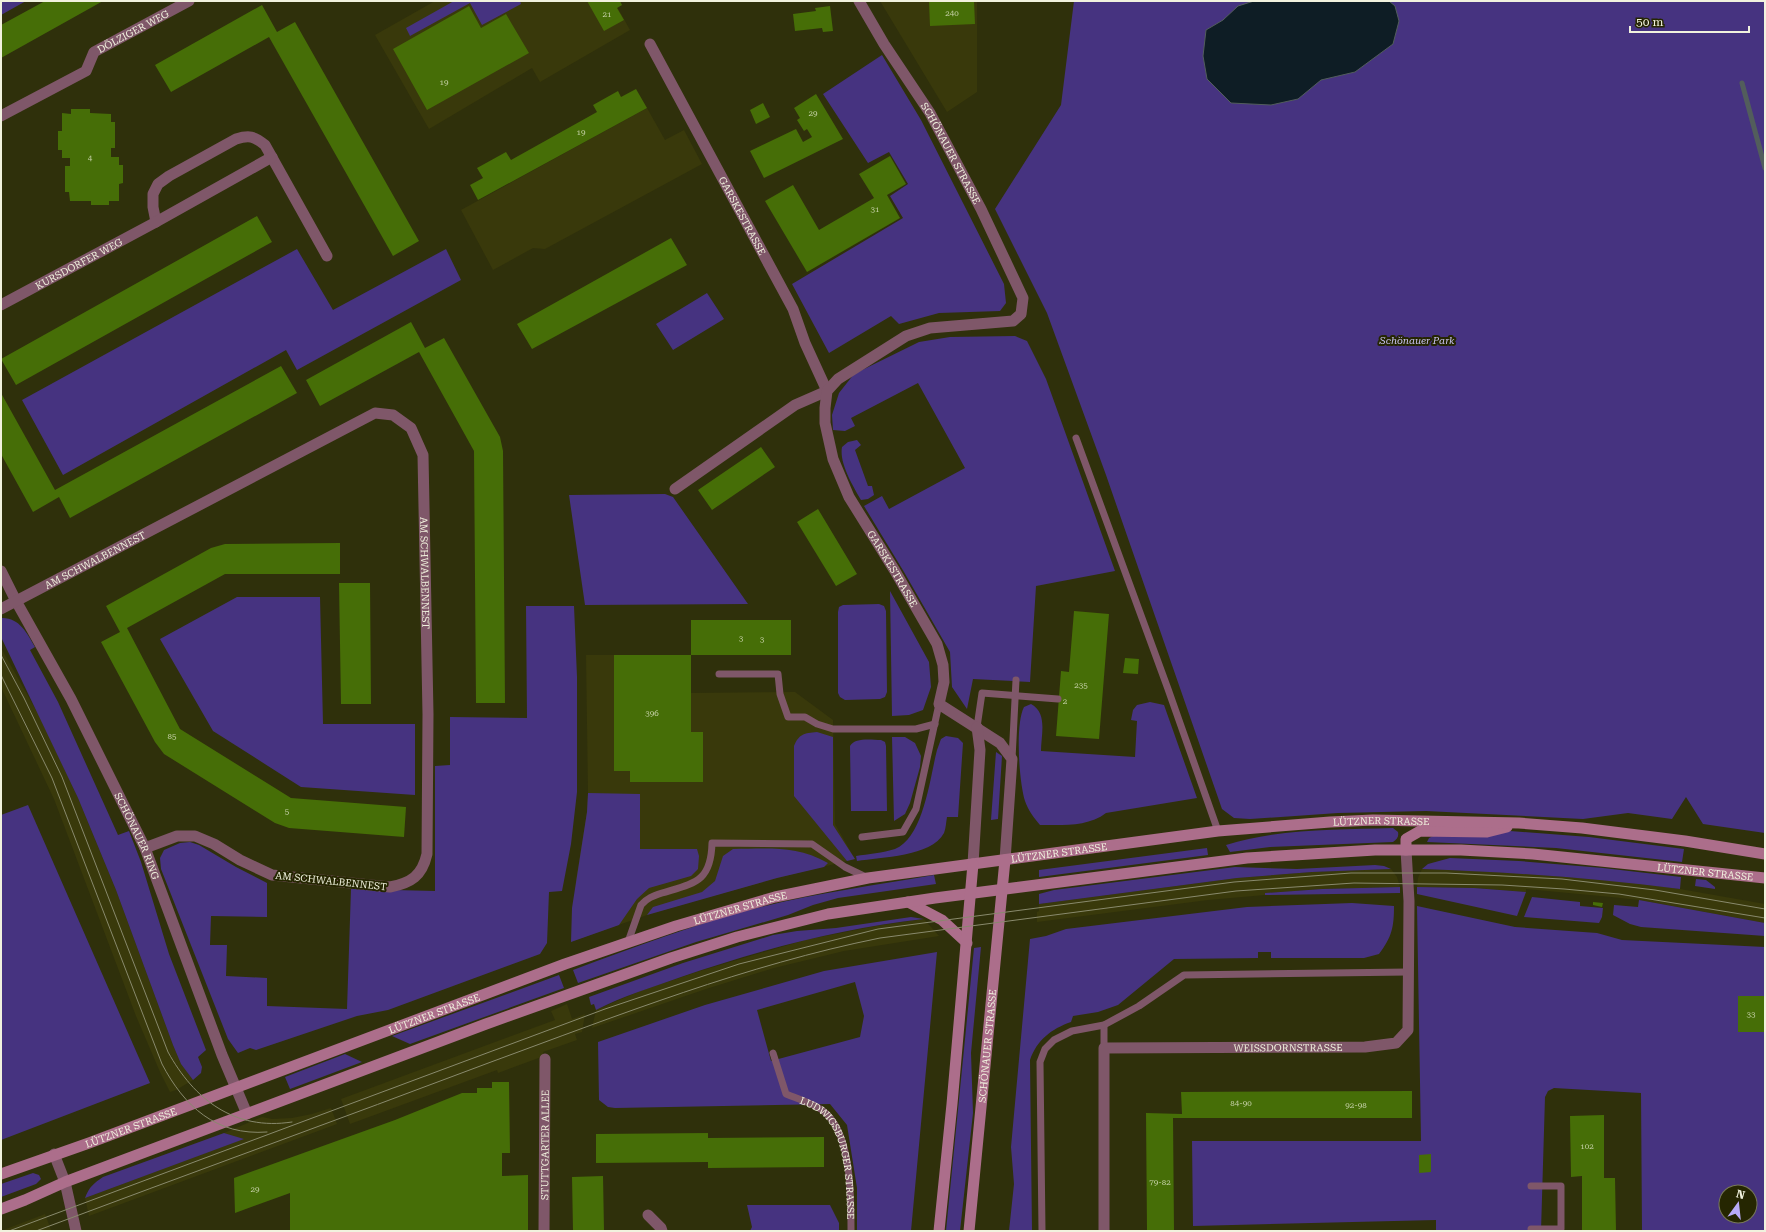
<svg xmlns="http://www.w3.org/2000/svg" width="1766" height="1232" viewBox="0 0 1766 1232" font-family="'Roboto Serif',serif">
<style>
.built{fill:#39390b}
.green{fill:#463380;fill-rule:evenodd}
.water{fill:#0e1d25;stroke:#525d5c}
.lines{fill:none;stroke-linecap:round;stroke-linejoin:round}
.stream{stroke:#525d5c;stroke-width:5}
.building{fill:#466e07}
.service{stroke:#7f5769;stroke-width:7}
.pedestrian{stroke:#7f5769;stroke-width:11}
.minor{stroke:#7f5769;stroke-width:11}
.tertiary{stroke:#7f5769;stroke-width:11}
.secondary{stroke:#ac6e8b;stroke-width:11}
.tram{stroke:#898a6d;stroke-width:1}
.labels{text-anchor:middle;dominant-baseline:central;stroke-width:4;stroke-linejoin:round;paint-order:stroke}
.number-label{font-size:8px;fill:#c6d1a8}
.street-label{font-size:10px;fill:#f1f2de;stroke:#252601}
.park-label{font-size:10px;font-style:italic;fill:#cbc6f4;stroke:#252601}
</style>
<rect width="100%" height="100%" fill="#2f300b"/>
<path class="built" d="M435,1H614L630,30L540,82L532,68L429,129L375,35Z
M880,1H977V92L947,112Z
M647,108L665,140L684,130L702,164L545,249L533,248L493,270L461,210Z
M1,648L42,721L78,798L116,890L173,1045L181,1064L193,1080L176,1090L170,1092L160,1072L136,1016L54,799L1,687Z
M586,655H691V693L795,692L833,720L835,824L855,859L777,878L691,902L647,915L573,941L576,880L587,812L588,793Z
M1391,869L1397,877L1400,887L1322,889L1265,893V895L1208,900L1037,922V912L1039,911V904L1237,878L1312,872Z
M1422,869L1505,872L1630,882L1680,889L1765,904V923L1639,900L1611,897L1526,889V892L1474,888L1417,887L1418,878Z
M924,919L939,936L844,951L774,968L706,989L592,1028L596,1010L640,991L700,971L805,940L876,926Z
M567,1004L572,1019L585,1014L582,1032L575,1034L577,1040L543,1052L544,1056L498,1073L497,1070L350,1124L341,1099L555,1020L551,1011Z
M331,1108L337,1124L89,1216L85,1198L243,1139L224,1133L262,1117L272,1119L292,1118L312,1114Z
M45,1214L51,1230L47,1231H1Z"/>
<path class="green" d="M1,1H26L1,15Z
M454,1H520L521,4L482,25L470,3L410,36L406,28Z
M1074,1H1765V833L1703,824L1686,797L1672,819L1628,813L1583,819L1426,811L1338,813L1250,819L1234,818L1222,809L1106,475L1047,313L995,209L1061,105Z
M882,55L921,120L1004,284L1006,303L1000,311L939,313L899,324L891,316L829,353L792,284L903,218L890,196L908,184L889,152L868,163L823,94Z
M297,249L333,310L446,249L461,280L297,370L286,350L63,475L22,400Z
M707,293L724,319L673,350L656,324Z
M1015,336L1027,341L1046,379L1115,571L1036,586L1030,682L973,679L967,709L952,687L950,652L904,572L864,506L882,496L889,509L965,468L918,383L851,418L855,426L845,431L833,430L832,415L839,393L854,374L919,342L950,337Z
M857,440L861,445L855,450L868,486H872L874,495L868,499L861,500C853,486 839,463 842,447L848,442Z
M665,494L673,497L748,604L585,605L569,495Z
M890,591L929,662L931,687L923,710L909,715L892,716Z
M237,597H320L323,724H415V795L301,787L213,731L160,639Z
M879,604L884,606L886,611L887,692L885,697L880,699L845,700L840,697L838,693V612L839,607L843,605Z
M526,606H574L577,677V792L571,844L562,891L549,892L547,943L540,954L388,1010L357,1016L256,1050L250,1048L238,1053L228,1039L161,869L160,858L164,850L180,843L190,842L199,845L236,867L267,883V917L211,916L210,945H227L226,976L267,978V1006L347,1009L351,889L435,891V766L450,765V717L527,718Z
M1,618C19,617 27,633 35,647L30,650L58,702L118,835L129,831L141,862L169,954L206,1050L198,1057L202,1067L201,1073L193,1080L181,1064L173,1045L116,890L78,798L1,637Z
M1150,702L1164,705L1197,798L1106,813C1088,827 1062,825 1040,825C1034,818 1028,810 1025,801C1019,782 1015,724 1024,707L1031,704C1048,713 1041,735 1041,751L1135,757L1137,721L1131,720L1133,710L1137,705Z
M817,732L833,737V825L855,859L847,861L794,796V746C799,734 804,733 817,732Z
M946,736L958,738L963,743L958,817H947C946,822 946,828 944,833C931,857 881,857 857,861L856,856C868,854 883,853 895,849C924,837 930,777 937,750L941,739Z
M892,737H905L915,743L921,756L920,767L910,803L905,814L894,821Z
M881,740L885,742L886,746L887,811H851L850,746C855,737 872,740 881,740Z
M996,752L1002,756L998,819L991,820Z
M588,793L640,794V849H697L699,856L698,869L691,876L649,888L637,899L619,925L571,942L572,908L587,812Z
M28,805L150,1083L1,1140V815Z
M1393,828L1398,832C1399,837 1397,839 1393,842L1270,847L1230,852L1226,845C1280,828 1338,830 1393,828Z
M1510,831L1589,837L1684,849L1682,862L1556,848L1427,842L1429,838L1433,836Z
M1207,848L1208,855L1039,877V870Z
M733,849C769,849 795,845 828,863L824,867L777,878L647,915L653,907L702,892L715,881L723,856Z
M1450,858L1519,861L1603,868L1681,877L1680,889C1594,878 1508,872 1422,869L1428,864Z
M1375,865L1384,866L1391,869L1312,872L1237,878L1039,904V894L1054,890L1235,867L1297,869Z
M934,875L936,884L838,898L813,905L788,915L696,942L578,983L573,970C635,947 697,923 761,907C818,893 876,885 934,875Z
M1696,879L1706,880L1715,887V889L1695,886Z
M1400,887V893L1265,895V893L1322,889Z
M1417,887L1474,888L1526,892L1517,916L1417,894Z
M1532,897L1580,902V906L1603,908L1602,917L1599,923L1524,917Z
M1639,900L1765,923V936L1641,927L1630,924L1613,915L1614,905L1638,907Z
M1352,903L1394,906C1394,927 1392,937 1379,954L1364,958H1271V952H1258V958L1174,959L1118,1005L1098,1012L1073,1016L1071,1022C1051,1029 1037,1040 1030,1060L1032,1231H1009L1014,1184L1011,1147L1030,939L1046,936L1066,929L1247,907Z
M1417,906L1515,927L1597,933L1622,940L1765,947V1231H1642L1641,1093L1554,1088L1548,1091L1545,1097L1541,1231H1436V1220L1193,1226L1192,1141H1421ZM1726,1192H1750V1216H1726Z
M911,917L924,919C841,928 760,950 681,977C653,987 623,996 596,1010L594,1004L591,1005L589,997L683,963L773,935L797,931L836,928Z
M981,947L971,1053L973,1113L960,1231H946L974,948Z
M937,952L911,1231H857V1188L847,1125L830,1104L615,1108L608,1107L599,1100L598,1042L705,1005L824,971ZM855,982L864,1016L860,1037L771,1061L757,1010Z
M559,975L564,988L410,1044L392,1036Z
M345,1054L362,1062L290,1089L285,1077Z
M224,1133L244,1139L85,1198C89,1187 94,1183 103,1177Z
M33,1173L39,1175L41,1179L36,1184L1,1197V1184Z
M747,1205H830L839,1223V1231H750L752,1227Z"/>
<path class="water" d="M1254,1H1389L1395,6L1399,21L1393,44L1355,72L1321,80L1298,99L1271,105L1231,103L1207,79L1203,56L1206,30L1223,20L1238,6Z"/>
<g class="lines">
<path class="stream" d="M1742,83L1765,168"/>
</g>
<path class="building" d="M45,1H103L1,58V25Z
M587,1H620L622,5L617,8L624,20L604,31Z
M929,1H974L975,24L930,26Z
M262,5L277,32L295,22L419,241L393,256L269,37L171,92L155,65Z
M469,6L481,28L506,14L529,53L427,110L393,49Z
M830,6L833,31L823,32L822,28L795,31L793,14L816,11L815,8Z
M636,89L647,108L478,200L470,185L483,178L477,168L506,152L511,160L597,112L593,105L618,91L621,97Z
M816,94L843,139L764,178L750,151L796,129L803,142L812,137L807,129L804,131L797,120L800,118L794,108Z
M763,103L770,117L756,124L750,110Z
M71,109H90V113L111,114V122H115V148H111V157H119V165H123V183L119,184V201H109V205H91V201H70L69,192H65V166H70V158H62V150H58V131H62V113L71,114Z
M890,156L906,184L887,195L900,218L807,272L765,201L793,185L819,230L874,198L859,174Z
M257,216L272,242L16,385L1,359Z
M671,238L687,265L532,349L517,324Z
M411,322L425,348L444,338L500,437L503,451L505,703H476L474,451L419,352L320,406L306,380Z
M281,366L297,393L70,518L59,497L33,512L1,454V393L55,490Z
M761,447L775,467L712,510L698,490Z
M818,509L857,574L836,586L797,522Z
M340,543V574H225L127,628L180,729L291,798L406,807L404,837L289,828L275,823L164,754L155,742L101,642L120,632L106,606L211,548L225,544Z
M339,583H370L371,704H341Z
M1074,611L1109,614L1099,739L1056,736L1061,671L1069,672Z
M691,620H791V655H691Z
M614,655H691V732H703V782H630V771H614Z
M1125,658L1139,659L1138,674L1123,673Z
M1593,902L1603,903L1602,907L1593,905Z
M1738,996H1765V1032H1738Z
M492,1082H509L510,1153H502V1176L528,1175V1231H290V1193L235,1213L234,1178L395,1120L462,1093H477V1088H492Z
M1412,1091V1118H1173L1174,1231H1147L1146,1113L1182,1114L1181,1092Z
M1604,1115V1178H1615L1616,1231H1582V1176L1571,1177L1570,1116Z
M708,1133V1138L824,1137V1167L708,1168V1162L596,1163V1134Z
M1431,1154V1172L1419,1173V1155Z
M603,1176L604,1231H573L572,1177Z"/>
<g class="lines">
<g class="service">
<path d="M1076,438L1168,689L1218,831"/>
<path d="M719,674H778L780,694L788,717H805L817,724L833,729H916L935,724"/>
<path d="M977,727L982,693L1058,699"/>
<path d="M1012,759L1016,680"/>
<path d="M862,837L903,832L916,809L939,704"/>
<path d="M628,942L641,905C647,898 653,896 662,893C695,883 711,882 712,843L812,844L845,867L868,878"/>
<path d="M1104,1048V1025"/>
<path id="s1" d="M773,1053L786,1094C798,1099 812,1103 822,1110C852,1131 851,1197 851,1231"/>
<path d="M1531,1186H1561V1229H1531"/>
<path d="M1042,1231L1040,1062L1045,1049L1054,1040L1072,1031L1104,1025L1139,1006L1184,975L1408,972"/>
</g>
<path class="pedestrian" id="s2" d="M544,1231L545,1059"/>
<g class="minor">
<path id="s3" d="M650,44L793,309L805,343L827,391L795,405L675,489"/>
<path id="s4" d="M1,116L86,71L94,52L189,1"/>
<path d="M156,222L153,207V194L158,184L169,176L236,139C249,135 254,136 265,145L327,256"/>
<path id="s5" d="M1,305L156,222L272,157"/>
<path id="s6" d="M1,571L16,601L71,699L145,848L222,1055L247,1114"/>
<path id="s7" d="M1,609L375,413L393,415L411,428L423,455L428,714L427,854C422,876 411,883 390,887L272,875L240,860L214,844L195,836H177L145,848"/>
<path d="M54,1154L65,1182L76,1231"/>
<path d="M648,1215L661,1228L662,1231"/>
<path id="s8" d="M1104,1231V1048L1365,1047L1396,1043L1408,1030L1409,901L1406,850"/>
</g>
<g class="tertiary">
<path id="s9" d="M859,1L884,44L930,113L981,209L1023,298L1021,314L1013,321L930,328L906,336L838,379L827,391L825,408V423L833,459L849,497L895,571L937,644L943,665L944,682L939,704L1000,743L1012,759L1005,860"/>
<path d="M973,864L980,750L977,727"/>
</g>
<g class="secondary">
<path d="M1406,850V839L1420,831L1487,832L1507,827"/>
<path d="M908,902L942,920L967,943"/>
<path id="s10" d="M1,1174L89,1143L565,964L676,926L775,897L868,878L1218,831L1330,822L1373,820L1519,823L1582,828L1685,841L1765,854"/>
<path id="s11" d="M1,1209L25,1200L65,1182L486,1024L671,958L737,937L828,914L935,898L1247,858L1375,850H1461L1533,854L1765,878"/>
<path d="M939,1231L952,1104L973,864"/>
<path id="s12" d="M969,1231L1005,860"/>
</g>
<path class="tram" d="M1,655L24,698L62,777L168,1052C194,1099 234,1131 292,1122
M1,675L52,778L162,1064C184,1106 216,1136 267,1132
M9,1231L605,1009L739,964L878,929L1234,882L1351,873H1446L1562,879L1655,890L1765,909
M36,1231C188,1174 340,1119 491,1062C619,1015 746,965 880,938L1236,891L1354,883L1502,885L1564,889L1619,894L1765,918"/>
</g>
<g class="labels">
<g class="number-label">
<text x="952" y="13">240</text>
<text x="607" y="14">21</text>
<text x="444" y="82">19</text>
<text x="813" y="113">29</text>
<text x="581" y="132">19</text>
<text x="90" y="158">4</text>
<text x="875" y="209">31</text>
<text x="741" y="638">3</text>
<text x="762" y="639">3</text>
<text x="1081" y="685">235</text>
<text x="1065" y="701">2</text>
<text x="652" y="713">396</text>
<text x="172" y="736">85</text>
<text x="287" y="811">5</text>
<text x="1751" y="1014">33</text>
<text x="1241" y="1103">84-90</text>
<text x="1356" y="1105">92-98</text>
<text x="1587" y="1146">102</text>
<text x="1160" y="1182">79-82</text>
<text x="255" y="1189">29</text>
</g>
<g class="street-label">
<text stroke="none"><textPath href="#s4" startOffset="161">DÖLZIGER WEG</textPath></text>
<text stroke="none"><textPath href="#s9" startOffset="178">SCHÖNAUER STRASSE</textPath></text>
<text stroke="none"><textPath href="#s3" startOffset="195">GARSKESTRASSE</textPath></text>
<text stroke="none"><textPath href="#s5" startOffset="88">KURSDORFER WEG</textPath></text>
<text stroke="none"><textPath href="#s7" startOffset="106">AM SCHWALBENNEST</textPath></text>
<text stroke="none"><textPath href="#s9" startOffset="766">GARSKESTRASSE</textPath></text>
<text stroke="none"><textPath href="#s7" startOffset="610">AM SCHWALBENNEST</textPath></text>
<text stroke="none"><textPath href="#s10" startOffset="1434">LÜTZNER STRASSE</textPath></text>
<text stroke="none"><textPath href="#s6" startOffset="298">SCHÖNAUER RING</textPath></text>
<text stroke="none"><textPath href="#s10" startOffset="1110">LÜTZNER STRASSE</textPath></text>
<text stroke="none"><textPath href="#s11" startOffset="1761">LÜTZNER STRASSE</textPath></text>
<text transform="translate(331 881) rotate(6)">AM SCHWALBENNEST</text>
<text stroke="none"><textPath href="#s10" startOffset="786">LÜTZNER STRASSE</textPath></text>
<text stroke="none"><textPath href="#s10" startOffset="462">LÜTZNER STRASSE</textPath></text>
<text stroke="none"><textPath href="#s12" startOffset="186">SCHÖNAUER STRASSE</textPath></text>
<text stroke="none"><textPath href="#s8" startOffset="367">WEISSDORNSTRASSE</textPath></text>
<text stroke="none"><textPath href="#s10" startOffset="138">LÜTZNER STRASSE</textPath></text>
<text stroke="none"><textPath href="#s2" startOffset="86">STUTTGARTER ALLEE</textPath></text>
<text stroke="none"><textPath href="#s1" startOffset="129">LUDWIGSBURGER STRASSE</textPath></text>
</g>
<g class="park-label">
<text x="1417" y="340">Schönauer Park</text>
</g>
</g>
<rect width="1766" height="1232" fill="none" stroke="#f1f2de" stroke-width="4"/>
<g transform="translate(1738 1204) rotate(15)"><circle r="19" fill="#252601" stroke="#777859"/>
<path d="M0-3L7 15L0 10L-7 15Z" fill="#b7abf8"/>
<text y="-6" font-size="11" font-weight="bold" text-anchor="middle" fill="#f1f2de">N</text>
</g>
<path d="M1630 26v6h119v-6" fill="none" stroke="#f1f2de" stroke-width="2"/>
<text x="1636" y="26" font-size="12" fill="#f1f2de" stroke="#252601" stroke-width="3" paint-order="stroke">50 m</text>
</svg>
